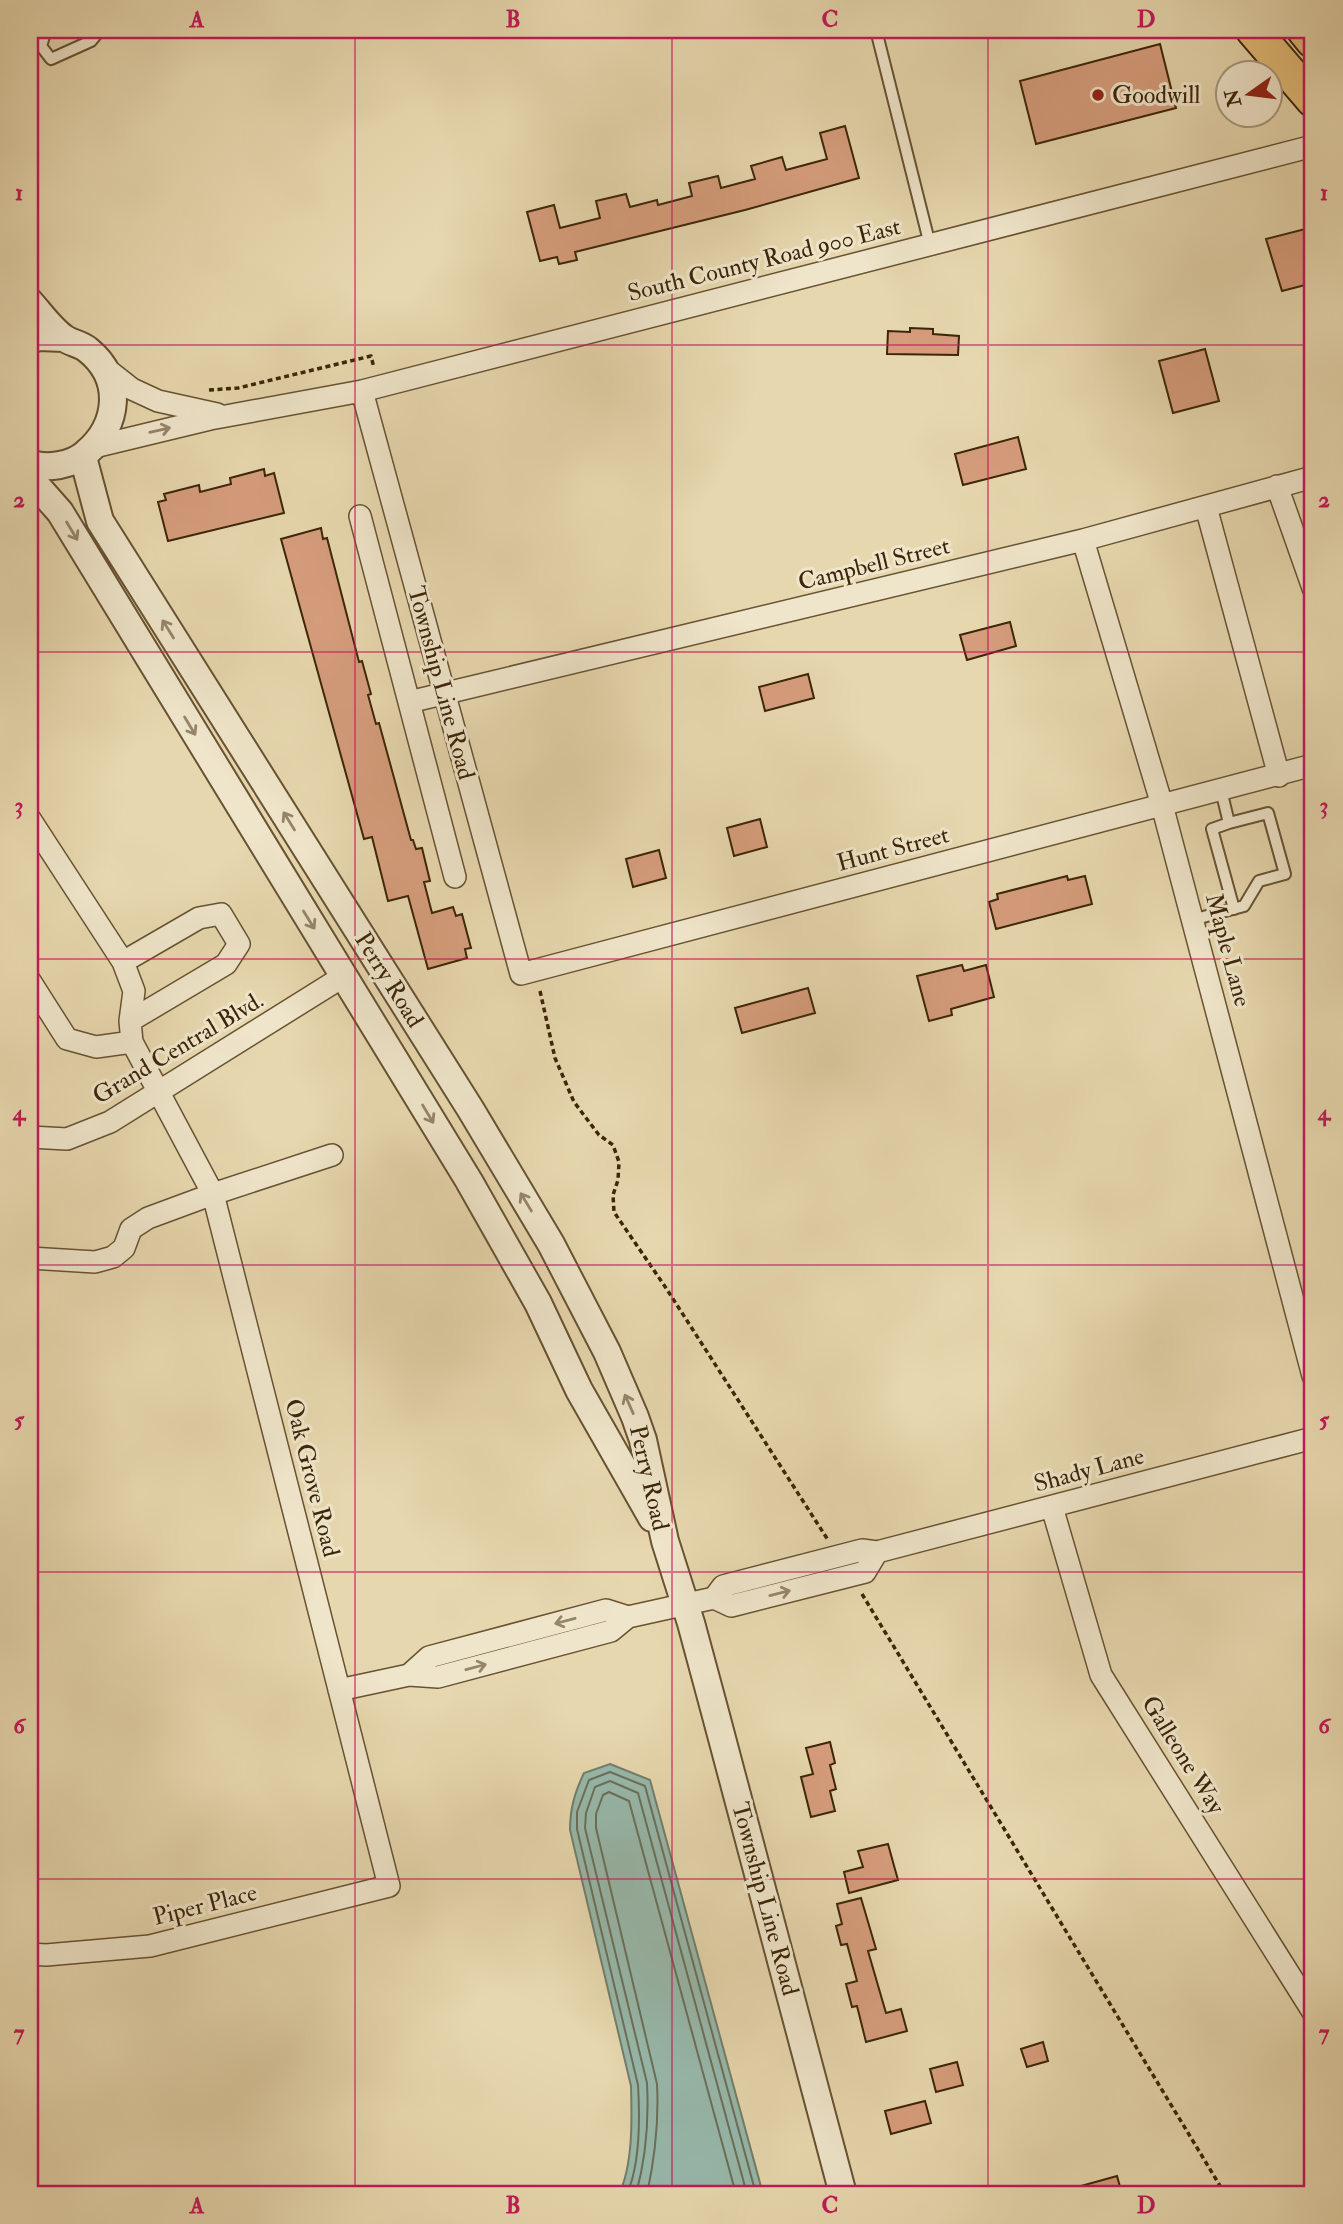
<svg xmlns="http://www.w3.org/2000/svg" width="1343" height="2224" viewBox="0 0 1343 2224" font-family="'IM FELL Double Pica',serif">
<style>
.water{fill:#97b9ac;stroke:#737e6b;stroke-width:2}
.lines{fill:none;stroke-linecap:round;stroke-linejoin:round}
.shore{stroke:#6a6f5a;stroke-width:2}
.building{fill:#d69d7c;stroke:#3c2509;stroke-width:2}
.service-casing{stroke:#675232;stroke-width:14}
.minor-casing{stroke:#675232;stroke-width:24}
.tertiary-casing{stroke:#675232;stroke-width:30}
.primary-casing{stroke:#3c2509;stroke-width:37}
.path{stroke:#3c2509;stroke-width:3.5;stroke-dasharray:5 3.5;stroke-linecap:butt}
.service{stroke:#efe5ca;stroke-width:10}
.minor{stroke:#efe5ca;stroke-width:21}
.tertiary{stroke:#efe5ca;stroke-width:26}
.primary{stroke:#e4bc77;stroke-width:33}
.oneway{stroke:#96856a}
.grid{fill:none;stroke:#c2185b;stroke-width:2;stroke-opacity:0.55}
.poi-dot{fill:#8f2418;stroke:#efe5ca;stroke-width:2.5}
.labels{text-anchor:middle;dominant-baseline:central;stroke-width:6;stroke-linejoin:round;paint-order:stroke}
.poi-label{font-size:24px;fill:#3c2509;stroke:#efe5ca;text-anchor:start}
.street-label{font-size:24px;fill:#3c2509;stroke:#efe5ca}
.neatline{fill:none;stroke:#c2185b;stroke-width:2.5}
.grid-label{font-size:23px;text-anchor:middle;font-weight:bold;fill:#c2185b}
</style>
<rect width="100%" height="100%" fill="#e7d7ae"/>
<filter id="stains"><feTurbulence type="fractalNoise" baseFrequency=".00286" numOctaves="4"/><feColorMatrix values="0 0 0 0 .2 0 0 0 0 .09 0 0 0 0 .02 0 0 0 .5 -.17"/></filter>
<radialGradient id="worn" r=".72"><stop offset=".6" stop-color="#630" stop-opacity="0"/><stop offset="1" stop-color="#630" stop-opacity=".3"/></radialGradient>
<path class="water" d="M610,1764L650,1780L763,2194H619C633,2165 632,2119 631,2086L570,1830C570,1808 575,1792 584,1773Z"/>
<g class="lines">
<path class="shore" d="M627,2194C640,2164 640,2118 638,2085L577,1829V1812L589,1780L610,1772L645,1786L756,2194
M636,2194C646,2158 649,2121 647,2083L585,1828L586,1813L595,1787L610,1781L638,1793L747,2194
M647,2194C655,2157 659,2122 657,2084L596,1828V1814L603,1795L609,1792L629,1801L736,2194"/>
</g>
<path class="building" d="M1160,44L1176,108L1036,144L1020,81Z
M845,126L859,178L745,210L575,252L577,260L559,264L557,257L540,261L527,212L554,205L560,228L600,218L596,201L626,194L630,207L657,200L658,205L692,196L689,183L718,176L721,188L755,179L751,166L782,157L786,170L827,159L820,133Z
M1313,227V283L1282,291L1266,239Z
M910,328L933,329V334L959,336L958,355L887,354L888,331L910,332Z
M1205,349L1219,401L1173,413L1159,361Z
M1018,437L1026,469L963,485L955,454Z
M264,469L265,476L274,473L284,513L168,541L158,502L166,500L164,494L199,485L200,492L231,484L230,478Z
M321,528L323,539L327,538L359,662L362,661L371,694L368,695L376,724L379,723L411,840H413L416,849L422,848L430,881L424,882L432,913L453,907L456,916L462,914L471,948L465,949L467,958L428,969L408,896L388,901L372,837L364,839L281,539Z
M1010,622L1016,646L967,660L960,635Z
M808,674L814,698L765,711L759,687Z
M760,819L767,847L734,856L727,828Z
M659,850L666,878L633,887L626,859Z
M1067,876L1068,880L1085,876L1092,904L996,929L989,902L998,899L997,894Z
M962,965L964,971L986,965L994,997L951,1009L952,1015L929,1021L917,976Z
M808,988L815,1013L742,1033L735,1008Z
M830,1742L835,1763L830,1765L836,1789L830,1791L835,1811L811,1817L801,1777L813,1774L806,1748Z
M888,1844L898,1880L849,1893L844,1872L863,1867L858,1851Z
M861,1898L876,1949L868,1951L886,2013L901,2009L907,2031L866,2042L857,2006L852,2007L846,1984L857,1981L847,1944L841,1945L836,1926L842,1924L837,1904Z
M1043,2042L1048,2061L1027,2067L1021,2049Z
M957,2062L963,2085L936,2092L930,2069Z
M925,2101L931,2123L891,2134L885,2111Z
M1117,2176L1122,2194H1070V2189Z"/>
<g class="lines">
<g class="service-casing">
<path id="service" d="M46,30L41,46L51,59L91,41L100,30
M876,30L930,245
M1229,823L1212,829L1234,909
M1192,920L1244,906L1259,881L1285,874L1268,813L1229,823L1221,790"/>
</g>
<g class="minor-casing">
<path id="minor" d="M104,367L132,389L158,401L217,414
M362,391L521,974L1313,765
M94,447L210,419L362,391L1313,146
M1277,486L1313,588
M1206,507L1279,776
M360,516L455,877
M1083,540L1162,805L1313,1376
M409,702L1083,540L1313,477
M30,819L123,962L134,991L130,1021L132,1042L213,1194L389,1886L150,1946L46,1955L30,1954
M123,962L199,918L221,914L239,944L226,964L130,1021
M30,981L67,1039L96,1047L132,1042
M30,1137L67,1139L110,1122L344,976
M30,1258L95,1262L113,1257L124,1248L131,1229L148,1218L213,1194L332,1155
M1052,1507L1101,1675L1313,2012
M714,1598L723,1586L862,1550L877,1552L1313,1438
M628,1617L714,1598L731,1606L865,1572L877,1552
M339,1690L409,1675L438,1677L611,1631L628,1617L606,1610L429,1657L409,1675"/>
</g>
<g class="tertiary-casing">
<path id="tertiary" d="M30,302C40,313 51,329 64,338C71,343 81,344 88,350C124,379 119,425 86,453C73,465 46,470 30,463
M30,340L39,337L64,338
M83,457L100,521L471,1110L551,1244L607,1352L635,1417L643,1440L665,1541L691,1623L715,1712L843,2194
M30,478L60,512L469,1181L538,1303L579,1390L652,1518"/>
</g>
<g class="primary-casing">
<path id="primary" d="M1253,30L1313,100
M1304,30L1313,41"/>
</g>
<path class="path" d="M209,390L238,388L371,356L374,368
M540,991L555,1058L574,1102L599,1135L613,1145L619,1162L618,1180L613,1195L614,1212L666,1288L828,1540
M862,1594L1225,2194"/>
<use href="#service" class="service"/>
<use href="#minor" class="minor"/>
<use href="#tertiary" class="tertiary"/>
<use href="#primary" class="primary"/>
</g>
<defs><path id="oneway-shaft" d="M-6 0H5M1.5-3L5.5 0L1.5 3" fill="none" stroke-width="1.6" stroke-linecap="round" stroke-linejoin="round" transform="scale(1.75)"/></defs>
<g class="oneway">
<use href="#oneway-shaft" transform="translate(160 430) rotate(-13)"/>
<use href="#oneway-shaft" transform="translate(72 531) rotate(59)"/>
<use href="#oneway-shaft" transform="translate(168 629) rotate(-122)"/>
<use href="#oneway-shaft" transform="translate(190 726) rotate(59)"/>
<use href="#oneway-shaft" transform="translate(289 821) rotate(-122)"/>
<use href="#oneway-shaft" transform="translate(309 920) rotate(58)"/>
<use href="#oneway-shaft" transform="translate(428 1114) rotate(59)"/>
<use href="#oneway-shaft" transform="translate(526 1202) rotate(-121)"/>
<use href="#oneway-shaft" transform="translate(629 1404) rotate(-114)"/>
<use href="#oneway-shaft" transform="translate(780 1593) rotate(-14)"/>
<use href="#oneway-shaft" transform="translate(565 1621) rotate(165)"/>
<use href="#oneway-shaft" transform="translate(476 1667) rotate(-15)"/>
</g>
<path class="grid" d="M355,30V2194M672,30V2194M988,30V2194M30,345H1313M30,652H1313M30,959H1313M30,1265H1313M30,1572H1313M30,1879H1313"/>
<circle class="poi-dot" cx="1098" cy="95" r="7"/>
<g class="labels">
<g class="poi-label">
<text x="1112" y="95">Goodwill</text>
</g>
<g class="street-label">
<text transform="translate(764 260) rotate(-14)">South County Road 900 East</text>
<text transform="translate(874 564) rotate(-14)">Campbell Street</text>
<text transform="translate(441 683) rotate(75)">Township Line Road</text>
<text transform="translate(893 849) rotate(-15)">Hunt Street</text>
<text transform="translate(1228 950) rotate(75)">Maple Lane</text>
<text transform="translate(389 980) rotate(58)">Perry Road</text>
<text transform="translate(178 1048) rotate(-31)">Grand Central Blvd.</text>
<text transform="translate(1089 1470) rotate(-15)">Shady Lane</text>
<text transform="translate(312 1478) rotate(76)">Oak Grove Road</text>
<text transform="translate(649 1478) rotate(77)">Perry Road</text>
<text transform="translate(1183 1755) rotate(58)">Galleone Way</text>
<text transform="translate(765 1899) rotate(75)">Township Line Road</text>
<text transform="translate(205 1905) rotate(-14)">Piper Place</text>
</g>
</g>
<rect width="1343" height="2224" fill="none" stroke="#e7d7ae" stroke-width="77"/>
<g transform="translate(1249 94) rotate(256)"><circle r="33" fill="#efe5ca" stroke="#a7987d" stroke-width="2"/>
<path d="M0-5L12 26L0 18L-12 26Z" fill="#8f2418"/>
<text y="-10" font-size="19" font-weight="bold" text-anchor="middle" fill="#3c2509">N</text>
</g>
<rect x="38" y="38" width="1266" height="2148" class="neatline"/>
<g class="grid-label">
<text x="197" y="27">A</text>
<text x="513" y="27">B</text>
<text x="830" y="27">C</text>
<text x="1146" y="27">D</text>
<text x="19" y="200">1</text>
<text x="1324" y="200">1</text>
<text x="19" y="507">2</text>
<text x="1324" y="507">2</text>
<text x="19" y="813">3</text>
<text x="1324" y="813">3</text>
<text x="19" y="1120">4</text>
<text x="1324" y="1120">4</text>
<text x="19" y="1427">5</text>
<text x="1324" y="1427">5</text>
<text x="19" y="1733">6</text>
<text x="1324" y="1733">6</text>
<text x="19" y="2040">7</text>
<text x="1324" y="2040">7</text>
<text x="197" y="2213">A</text>
<text x="513" y="2213">B</text>
<text x="830" y="2213">C</text>
<text x="1146" y="2213">D</text>
</g>
<rect width="100%" height="100%" filter="url(#stains)"/>
<rect width="100%" height="100%" fill="url(#worn)"/>
</svg>
